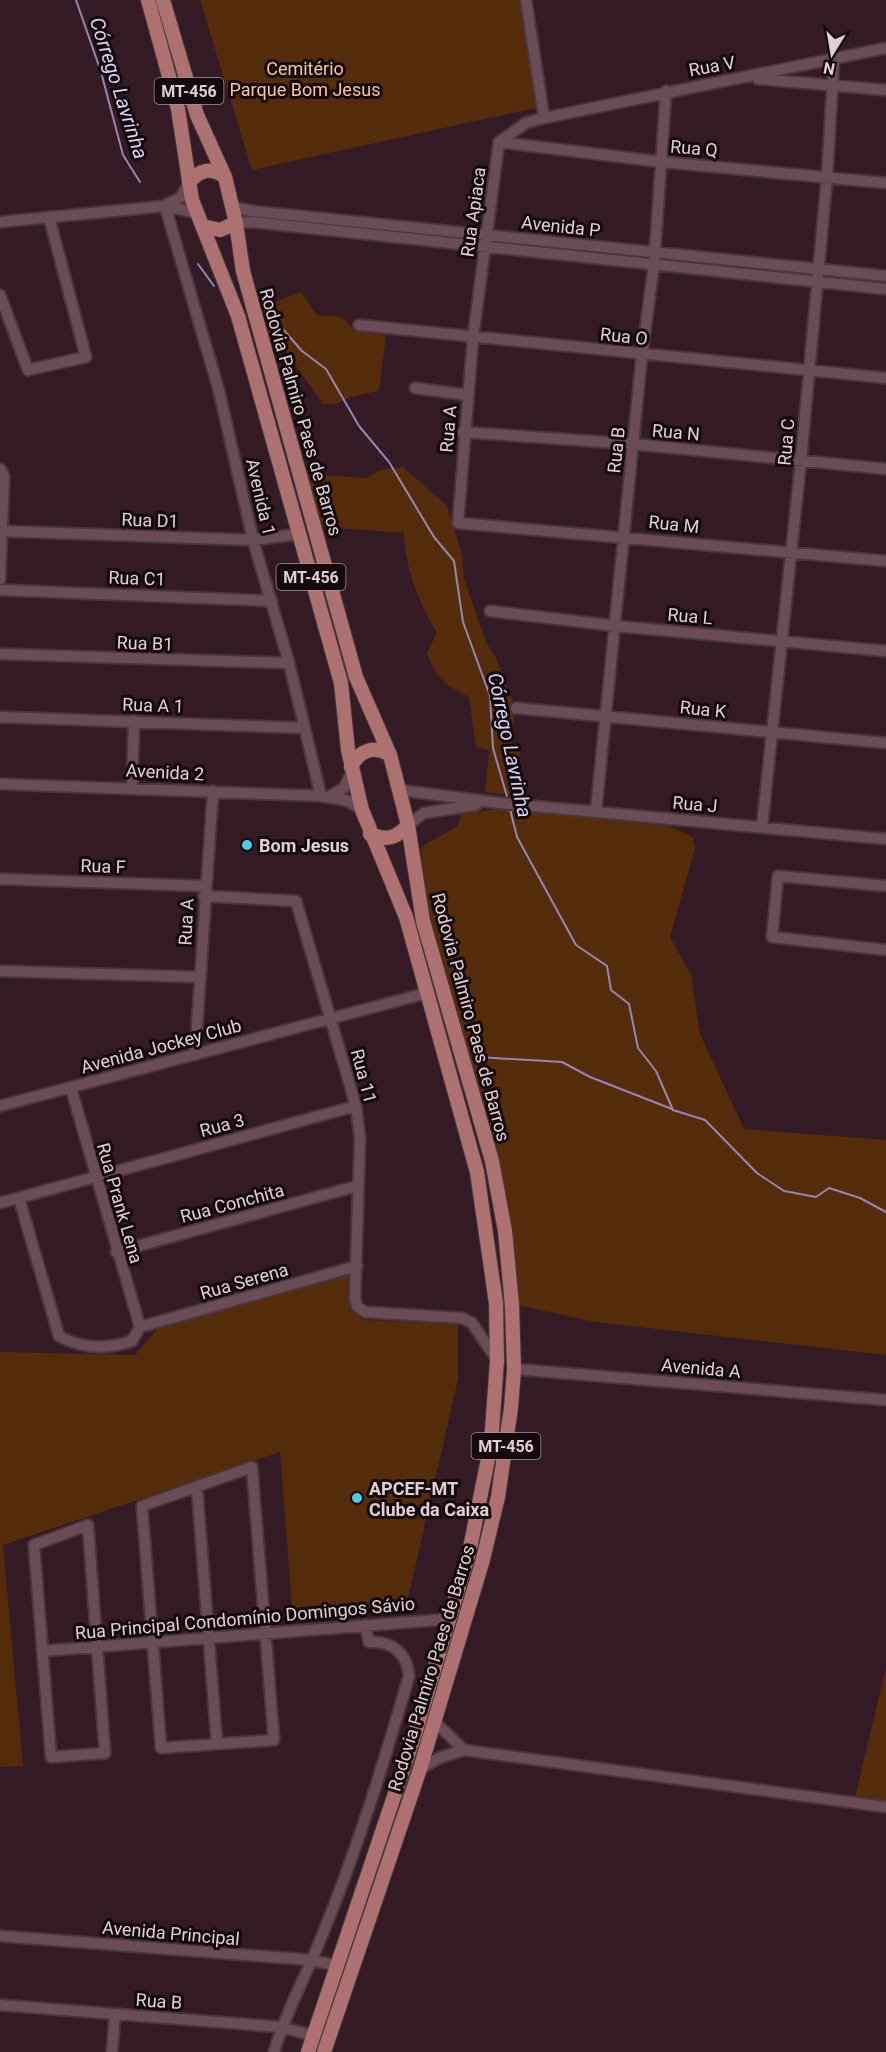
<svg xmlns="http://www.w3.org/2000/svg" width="886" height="2052" viewBox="0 0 886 2052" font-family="Roboto,sans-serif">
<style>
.green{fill:#542c0c}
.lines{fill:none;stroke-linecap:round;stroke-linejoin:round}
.stream{stroke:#9884b3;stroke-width:2}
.minor-casing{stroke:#4a353d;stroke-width:14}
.major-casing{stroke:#4a353d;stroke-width:16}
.minor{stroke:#694c56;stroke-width:10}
.major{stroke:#ac7170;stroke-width:14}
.poi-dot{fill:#54cade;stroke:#14090d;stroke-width:2}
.labels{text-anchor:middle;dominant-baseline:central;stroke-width:6;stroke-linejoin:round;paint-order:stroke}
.shield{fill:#14090d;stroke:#a49499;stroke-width:1.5}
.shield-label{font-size:16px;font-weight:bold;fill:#e1cfd5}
.street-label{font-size:18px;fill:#e1cfd5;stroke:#14090d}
.park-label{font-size:18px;fill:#fac3a0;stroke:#14090d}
.poi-label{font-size:18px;font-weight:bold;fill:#e1cfd5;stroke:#14090d;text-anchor:start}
.water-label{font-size:20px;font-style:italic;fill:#dbd1f7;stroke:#14090d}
</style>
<rect width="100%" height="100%" fill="#331a24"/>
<path class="green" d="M200,0H523L540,107L252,170Z
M301,292L317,315L342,317L354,330L386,335L379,391L350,397L336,404H323L284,349L269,346L260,316L266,305Z
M403,467L447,506L462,555L464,579L486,642L496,658L515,707L511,750L520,751L517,796L485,792L489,750L476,747L469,697C448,687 433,676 427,653L437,633C419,603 405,568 404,533L323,527L305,474L367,478L379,470Z
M504,808L668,826L693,837L695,848L670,937L691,975L700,1034L744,1129L886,1140V1355L595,1322L518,1305L501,1169L431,919L421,863L422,846L458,826L461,814Z
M351,1274C350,1293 346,1309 363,1320L458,1324V1379L406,1607L293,1619L280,1452L3,1545L23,1766L0,1767V1352L135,1355L162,1324Z
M886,1668V1801L855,1797Z"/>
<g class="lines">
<path class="stream" d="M76,0L101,72L123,155L140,182
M198,264L214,286
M281,327L302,351L326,369L359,426L389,462L434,537L454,561L463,622L490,696L493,748L508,800
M510,809L517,837L576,945L607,966L611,990L629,1004L638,1048L656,1071L673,1110L705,1120L757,1173L784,1191L816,1197L829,1188L860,1198L886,1212
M478,1057L562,1062L590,1077L672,1109"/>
<g class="minor-casing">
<path id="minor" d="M526,0L544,118
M886,48L544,118L526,123L499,142L473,338L458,523L886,561
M758,79L886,90
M499,142L662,162L886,183
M165,205L180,198L189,183
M165,206L219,391L253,540L289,663L321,796
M233,207L252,211L886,276
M0,222L165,206L197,213
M236,223L253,222L886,289
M0,295L28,370L86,357L49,217
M359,325L886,378
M415,388L467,395
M463,432L633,444L886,469
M0,469L4,476L0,579
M0,531L253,540L299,534
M0,590L272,601
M490,611L616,626L886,651
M0,654L289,663
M516,708L886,743
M0,717L305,728
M0,784L321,796L348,801L362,810
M132,787L134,721
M399,790L500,803L886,839
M328,797L344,788L352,772
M596,811L642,354L654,265L666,91
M408,825L424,813L476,805
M762,827L801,460L827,177L834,60
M0,879L205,886
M886,886L778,876L772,937L886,950
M204,896L296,901L356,1106L360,1138L355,1298L357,1306L365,1312L462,1318L472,1323L497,1360
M0,971L199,977
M195,1055L213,791
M71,1088L140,1327
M0,1106L427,993
M19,1198L59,1336C82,1349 108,1349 132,1341L140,1327
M0,1203L356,1106
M116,1252L357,1186
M140,1327L357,1266
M514,1369L886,1400
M252,1467L274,1740L161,1748L142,1506Z
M197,1488L217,1744
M88,1525L105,1753L51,1757L34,1545Z
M42,1651L450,1619
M434,1721L464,1750
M420,1769L439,1758L464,1750L886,1807
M0,1936L311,1960L339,1966
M0,2005L281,2027L314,2036
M112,2052L115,2014
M274,2052C286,2011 306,1976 321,1938C357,1851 383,1765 409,1676C407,1653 393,1641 369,1642L365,1625"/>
</g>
<g class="major-casing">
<path id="major" d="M148,0L178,109L192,200L238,316L341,683L348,750L362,810L406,917L477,1172L496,1303L497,1361L491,1444L469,1553L414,1737L308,2052
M163,0L197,115L225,177L236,223L243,271L356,677L390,755L408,825L423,921L492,1161L505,1231L512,1305L514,1369L511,1408L498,1497L482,1563L420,1769L324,2052
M189,183C199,169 212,167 225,177
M202,226L220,230L236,223
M351,767C359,750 374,745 390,755
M370,834C387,841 397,838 408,825"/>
</g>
<use href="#minor" class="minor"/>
<use href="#major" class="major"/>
</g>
<g class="poi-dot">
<circle cx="247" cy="845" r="6"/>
<circle cx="357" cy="1498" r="6"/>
</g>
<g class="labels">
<g class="shield">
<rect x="154.5" y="78" width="69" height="26" rx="4.5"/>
<rect x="276.5" y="564" width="69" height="26" rx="4.5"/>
<rect x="471.5" y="1433" width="69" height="26" rx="4.5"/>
</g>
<g class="shield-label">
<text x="189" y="91">MT-456</text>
<text x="311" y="577">MT-456</text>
<text x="506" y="1446">MT-456</text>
</g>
<g class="street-label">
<text transform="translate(712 66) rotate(-10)">Rua V</text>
<text transform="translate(694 148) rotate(5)">Rua Q</text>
<text transform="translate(473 212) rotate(-82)">Rua Apiaca</text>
<text transform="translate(561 226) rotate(6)">Avenida P</text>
<text transform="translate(624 336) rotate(6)">Rua O</text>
<text transform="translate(301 412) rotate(74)">Rodovia Palmiro Paes de Barros</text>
<text transform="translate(448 429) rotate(-85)">Rua A</text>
<text transform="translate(676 432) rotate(5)">Rua N</text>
<text transform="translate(786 442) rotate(-85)">Rua C</text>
<text transform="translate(616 450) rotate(-84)">Rua B</text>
<text transform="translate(261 497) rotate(77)">Avenida 1</text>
<text transform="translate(150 520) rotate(2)">Rua D1</text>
<text transform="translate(674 524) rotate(6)">Rua M</text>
<text transform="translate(137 578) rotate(2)">Rua C1</text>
<text transform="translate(690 616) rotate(5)">Rua L</text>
<text transform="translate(145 643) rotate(2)">Rua B1</text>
<text transform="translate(153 705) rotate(2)">Rua A 1</text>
<text transform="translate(703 709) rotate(6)">Rua K</text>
<text transform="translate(165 772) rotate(3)">Avenida 2</text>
<text transform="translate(695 804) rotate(5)">Rua J</text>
<text transform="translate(103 866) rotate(2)">Rua F</text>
<text transform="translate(186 922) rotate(-87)">Rua A</text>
<text transform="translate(471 1017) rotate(75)">Rodovia Palmiro Paes de Barros</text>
<text transform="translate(161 1046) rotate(-15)">Avenida Jockey Club</text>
<text transform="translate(364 1076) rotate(75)">Rua 11</text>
<text transform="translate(222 1125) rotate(-15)">Rua 3</text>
<text transform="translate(120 1203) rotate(74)">Rua Prank Lena</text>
<text transform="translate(232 1203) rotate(-15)">Rua Conchita</text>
<text transform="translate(244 1281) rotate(-16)">Rua Serena</text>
<text transform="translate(701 1368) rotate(5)">Avenida A</text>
<text transform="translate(245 1618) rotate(-5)">Rua Principal Condomínio Domingos Sávio</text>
<text transform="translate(431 1668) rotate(-73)">Rodovia Palmiro Paes de Barros</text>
<text transform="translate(171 1933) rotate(5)">Avenida Principal</text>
<text transform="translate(159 2001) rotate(4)">Rua B</text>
</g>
<g class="park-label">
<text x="305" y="68">Cemitério<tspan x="305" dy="21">Parque Bom Jesus</tspan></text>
</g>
<g class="poi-label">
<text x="259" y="845">Bom Jesus</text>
<text x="369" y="1488">APCEF-MT<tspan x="369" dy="21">Clube da Caixa</tspan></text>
</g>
<g class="water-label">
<text transform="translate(119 88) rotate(72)">Córrego Lavrinha</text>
<text transform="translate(510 745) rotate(78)">Córrego Lavrinha</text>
</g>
</g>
<g transform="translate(832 54) rotate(191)" stroke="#14090d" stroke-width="4.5" paint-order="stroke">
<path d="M0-4.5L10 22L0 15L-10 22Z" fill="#e1cfd5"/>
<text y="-9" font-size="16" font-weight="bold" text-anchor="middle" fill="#e1cfd5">N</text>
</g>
</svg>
